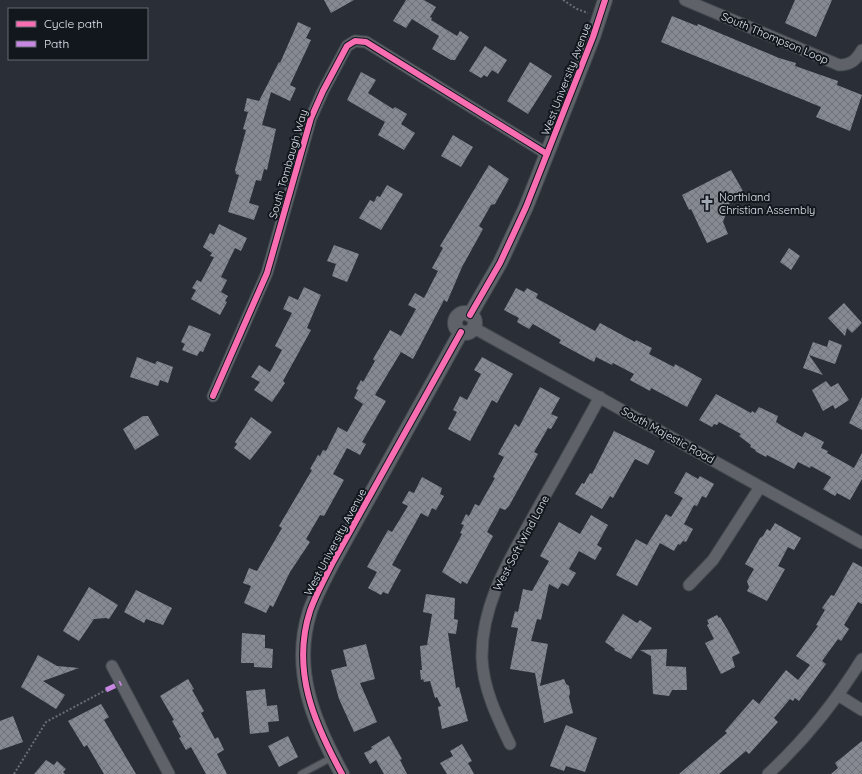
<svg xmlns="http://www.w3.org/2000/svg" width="862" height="774" viewBox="0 0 862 774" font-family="Quicksand,sans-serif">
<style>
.building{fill:url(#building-cross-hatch)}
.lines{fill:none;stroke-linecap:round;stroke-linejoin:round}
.service-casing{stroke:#454a51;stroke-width:8}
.minor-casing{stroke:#454a51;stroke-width:13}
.tertiary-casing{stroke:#454a51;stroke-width:16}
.path{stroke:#6a6d73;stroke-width:2;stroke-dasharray:2 2;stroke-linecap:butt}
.service{stroke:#5f6369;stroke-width:5.5}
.minor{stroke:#5f6369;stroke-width:11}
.tertiary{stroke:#5f6369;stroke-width:14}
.quiet{stroke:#c787e3;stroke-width:5;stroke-dasharray:10 5;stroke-linecap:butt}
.cycleway-casing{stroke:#12161d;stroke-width:8}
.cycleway{stroke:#f96db3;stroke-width:6}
.labels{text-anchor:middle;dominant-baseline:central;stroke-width:4;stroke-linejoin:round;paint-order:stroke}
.street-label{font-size:11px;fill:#e2e9f3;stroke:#12161d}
.poi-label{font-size:11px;fill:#e2e9f3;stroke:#12161d;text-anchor:start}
</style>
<defs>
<pattern id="building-cross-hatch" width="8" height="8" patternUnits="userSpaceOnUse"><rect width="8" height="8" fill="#858991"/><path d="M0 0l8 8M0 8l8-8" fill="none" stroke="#6e7278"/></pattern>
</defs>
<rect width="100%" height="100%" fill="#2a2f37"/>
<path class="building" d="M324,0H354L331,13Z
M406,0H424L436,7L430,17L432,18L431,20L457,36L460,31L469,37L455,60H451L432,49L439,36L412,19L406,28L393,21Z
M795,0H832L816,37L785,23Z
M672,16L697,26L698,24L779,58L796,63L795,66L838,81L837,85L862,95L850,131L816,117L821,107L661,42Z
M298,22L311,28L306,38L311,40L290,85L296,88L290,101L271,92L262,125L276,129L267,170L264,169L261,181L256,180L249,203L259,206L254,220L228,212L239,175L236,174L235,170L246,130L243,129L248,112L244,111L247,98L259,101L279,62L280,63Z
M485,46L507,60L498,74L492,70L487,77L484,75L481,78L469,71Z
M530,62L552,76L528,114L507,101Z
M361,72L376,80L368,93L393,109L395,107L407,114L401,124L415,133L404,150L378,135L385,122L347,100Z
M453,135L473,147L461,167L441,156Z
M489,165L509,179L495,204L491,205L479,226L483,229L462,267L447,302L444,300L413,359L401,352L375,395L386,401L362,442L366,444L360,455L347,448L333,474L344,480L324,516L320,515L306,539L310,542L290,572L273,607L270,605L266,613L244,603L251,586L243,583L249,568L257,571L282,528L279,526L312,470L310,469L318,455L320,456L323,450L326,451L338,427L347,432L363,404L354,398L358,390L356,389L361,380L363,382L375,361L373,359L390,330L401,336L416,309L408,305L415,293L424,298L438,271L432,268L443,248L440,246Z
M731,170L743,191L732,196L723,222L728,234L707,243L691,209L689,210L682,195Z
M387,185L403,194L381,230L359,218L370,200L374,202L377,196L380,197Z
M219,224L247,238L241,251L235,248L221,277L227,280L221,292L228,296L225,301L227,302L220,315L191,299L196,290L192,288L197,280L201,282L214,257L210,256L212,253L203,247L210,233L214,235Z
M334,245L359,254L347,282L332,276L336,264L327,261Z
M789,248L800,256L791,270L780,262Z
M304,287L321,295L307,328L311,330L283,381L285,383L272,402L254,390L260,382L251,377L259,365L270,372L282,350L275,346L292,313L283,309L289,296L298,300Z
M516,288L524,292L527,288L538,294L536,298L595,331L600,323L635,342L636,340L652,348L649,354L674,367L675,364L702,379L687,407L651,388L650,391L630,380L634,374L613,363L612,365L596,357L594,362L559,343L561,340L533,324L529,329L517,322L519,318L504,310Z
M844,303L862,323L852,333L847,328L845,336L828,318Z
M189,325L211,334L203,352L200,351L197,356L182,350L185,344L181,342Z
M829,340L842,345L835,364L809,355L823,375L803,368L813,342L827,347Z
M137,357L155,364L157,361L173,367L168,383L160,380L158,386L130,377Z
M482,357L513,374L497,403L492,400L470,441L448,429L457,412L453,410L460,396L467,400L481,374L474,370Z
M826,381L831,387L838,383L849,400L835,409L833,405L823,411L812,390Z
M540,387L560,398L551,414L558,417L551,429L548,428L534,452L538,454L509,506L505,510L500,508L487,532L493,536L467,584L462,581L461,584L442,572L462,534L460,533L464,525L461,524L466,514L469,516L475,504L479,506L495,478L493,477L504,457L498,454L515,424L519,427Z
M716,394L751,413L752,411L755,413L759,407L778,416L776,422L782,426L802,437L805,432L824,442L821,448L828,451L827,453L854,468L862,453V479L850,500L837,493L835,496L823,489L831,477L811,466L810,468L798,462L794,469L767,455L766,457L755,451L756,450L750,447L751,445L739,436L741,434L719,422L717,425L714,424L712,427L699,420Z
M862,397V430L849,423Z
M143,416H148L159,435L135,450L123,429Z
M251,417L272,432L250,460L234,448L237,444L235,442Z
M614,431L655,451L648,465L635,459L613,498L610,496L602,509L575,494L582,483L584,484L590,473L592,474Z
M686,472L698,479L700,476L714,484L706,498L702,496L697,506L694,505L684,524L693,529L686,542L683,541L680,545L678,544L674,551L660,543L637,586L616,575L636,539L647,545L666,514L671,517L683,498L674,493Z
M422,477L442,488L440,494L444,496L436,510L432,508L428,517L421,513L392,565L401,570L388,594L383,592L381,595L368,588L377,572L367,567L388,530L392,532L408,506L402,503L409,491L414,493Z
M591,515L608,525L597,545L602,548L595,560L579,551L569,569L576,573L568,586L562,583L558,589L549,584L541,620L537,619L531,641L548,644L540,686L564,679L566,684L569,686L570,693L569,697L573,713L544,723L535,673L510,669L518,628L511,627L515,611L518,612L523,589L532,591L549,561L540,556L559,522L580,534Z
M775,523L801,538L794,550L788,547L778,566L785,569L767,601L747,591L749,587L747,581L754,569L745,564L760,538L763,536L767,529L770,531Z
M853,562L862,567V604L858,602L844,625L849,629L841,641L838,639L822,661L826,664L799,701L795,698L793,701L790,699L774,718L778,722L749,754L746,751L719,774H679L727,733L725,731L753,699L759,704L786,670L798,680L810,665L796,656L818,626L816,625L825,610L822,608L831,595L834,596Z
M89,587L118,605L109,619L106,618L94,619L79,641L63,631Z
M136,590L172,608L163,625L146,619L144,623L124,612Z
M426,594L455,598L454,619L458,620L456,634L448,633L456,688L459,687L468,721L442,729L438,707L441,706L437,697L435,698L430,681L424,682L423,679L421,680L420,670H422L420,646L427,645L432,614L423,612Z
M623,614L637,623L640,620L652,628L631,659L614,650L615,649L605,642Z
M717,615L719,618L720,617L729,632L740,653L732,657L735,667L721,674L705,643L714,639L707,625L709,624L707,620Z
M242,633L265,635V648L273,649L272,668L254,667V663H241Z
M366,644L375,679L360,683L377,722L354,732L339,699L331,670L347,666L343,650Z
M667,649L666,666L686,667L687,690H672L669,696L653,694L651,656L640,650Z
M38,655L57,666L79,668L43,681L65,695L56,709L21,687Z
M188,679L194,689L192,690L204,711L201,713L215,739L218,737L224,750L217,754L227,774H206L191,747L186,750L179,738L181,737L172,721L174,720L160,696Z
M265,689L267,706L277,705L279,721L268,722L269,732L250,734L246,691Z
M101,704L109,717L104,720L136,774H104L87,745L84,747L68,721Z
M13,716L23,742L0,750V721Z
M566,725L597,738L585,772L566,766L564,771L550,766Z
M288,736L298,757L279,767L268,746Z
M389,736L402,759L400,760L407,774H384L376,760L370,764L364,753L372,749L371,747Z
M862,741V774H831L838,768L835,763Z
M462,744L472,761L468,763L474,774H447L440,763L453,756L450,751Z
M46,760L54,765L57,761L66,769L63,772L65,774H34Z"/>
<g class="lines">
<g class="service-casing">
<path id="service" d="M301,774L333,757"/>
</g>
<g class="minor-casing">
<path id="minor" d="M685,0L839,65C851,65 856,60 862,50
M474,328L862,543
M213,396L267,273L311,118L323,91L347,46L355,41L366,42L547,154
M689,585L713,560L760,487
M112,666L169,774
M838,695L862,710
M510,744C497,717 483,688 482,658C481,601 513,554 539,506C560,470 580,433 600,397
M768,774C805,740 836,701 862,659"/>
</g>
<g class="tertiary-casing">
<path id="tertiary" d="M455 323a10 10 0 1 1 20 0a10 10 0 1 1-20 0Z
M470,315L500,263L526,207L593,37L605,0
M342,774C314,723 291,670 310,611C316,594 325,578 333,562L461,332"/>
</g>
<path class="path" d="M563,0L577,9L588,13
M14,774L46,722L106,690"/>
<use href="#service" class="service"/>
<use href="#minor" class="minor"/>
<use href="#tertiary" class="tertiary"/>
<path class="quiet" d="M106,690L121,683"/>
<g class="cycleway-casing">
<path id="cycleway" d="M470,315L500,263L526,207L593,37L605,0
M213,396L267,273L311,118L323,91L347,46L355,41L366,42L547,154
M342,774C314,723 291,670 310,611C316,594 325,578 333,562L461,332"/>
</g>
<use href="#cycleway" class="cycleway"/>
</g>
<defs>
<g id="church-bare" transform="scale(1.2)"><path d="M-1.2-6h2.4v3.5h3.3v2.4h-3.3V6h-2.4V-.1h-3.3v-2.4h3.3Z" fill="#a2a8b1" stroke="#12161d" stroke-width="2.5" paint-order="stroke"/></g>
</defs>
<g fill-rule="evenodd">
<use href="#church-bare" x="707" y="203"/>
</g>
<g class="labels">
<g class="street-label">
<text transform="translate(775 38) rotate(23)">South Thompson Loop</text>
<text transform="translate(566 79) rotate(-69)">West University Avenue</text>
<text transform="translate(288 164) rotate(-74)">South Tombaugh Way</text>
<text transform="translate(668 435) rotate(29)">South Majestic Road</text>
<text transform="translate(335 542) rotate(-62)">West University Avenue</text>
<text transform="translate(521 543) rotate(-62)">West Soft Wind Lane</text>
</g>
<g class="poi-label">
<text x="719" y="197">Northland<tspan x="719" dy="13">Christian Assembly</tspan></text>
</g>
</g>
<rect x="8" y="8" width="140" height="52" fill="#12161d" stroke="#656a73"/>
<rect x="16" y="21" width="20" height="6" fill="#f96db3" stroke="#656a73"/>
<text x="44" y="28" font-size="12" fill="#e2e9f3">Cycle path</text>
<rect x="16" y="41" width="20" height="6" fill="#c787e3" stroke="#656a73"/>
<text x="44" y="48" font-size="12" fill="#e2e9f3">Path</text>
</svg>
